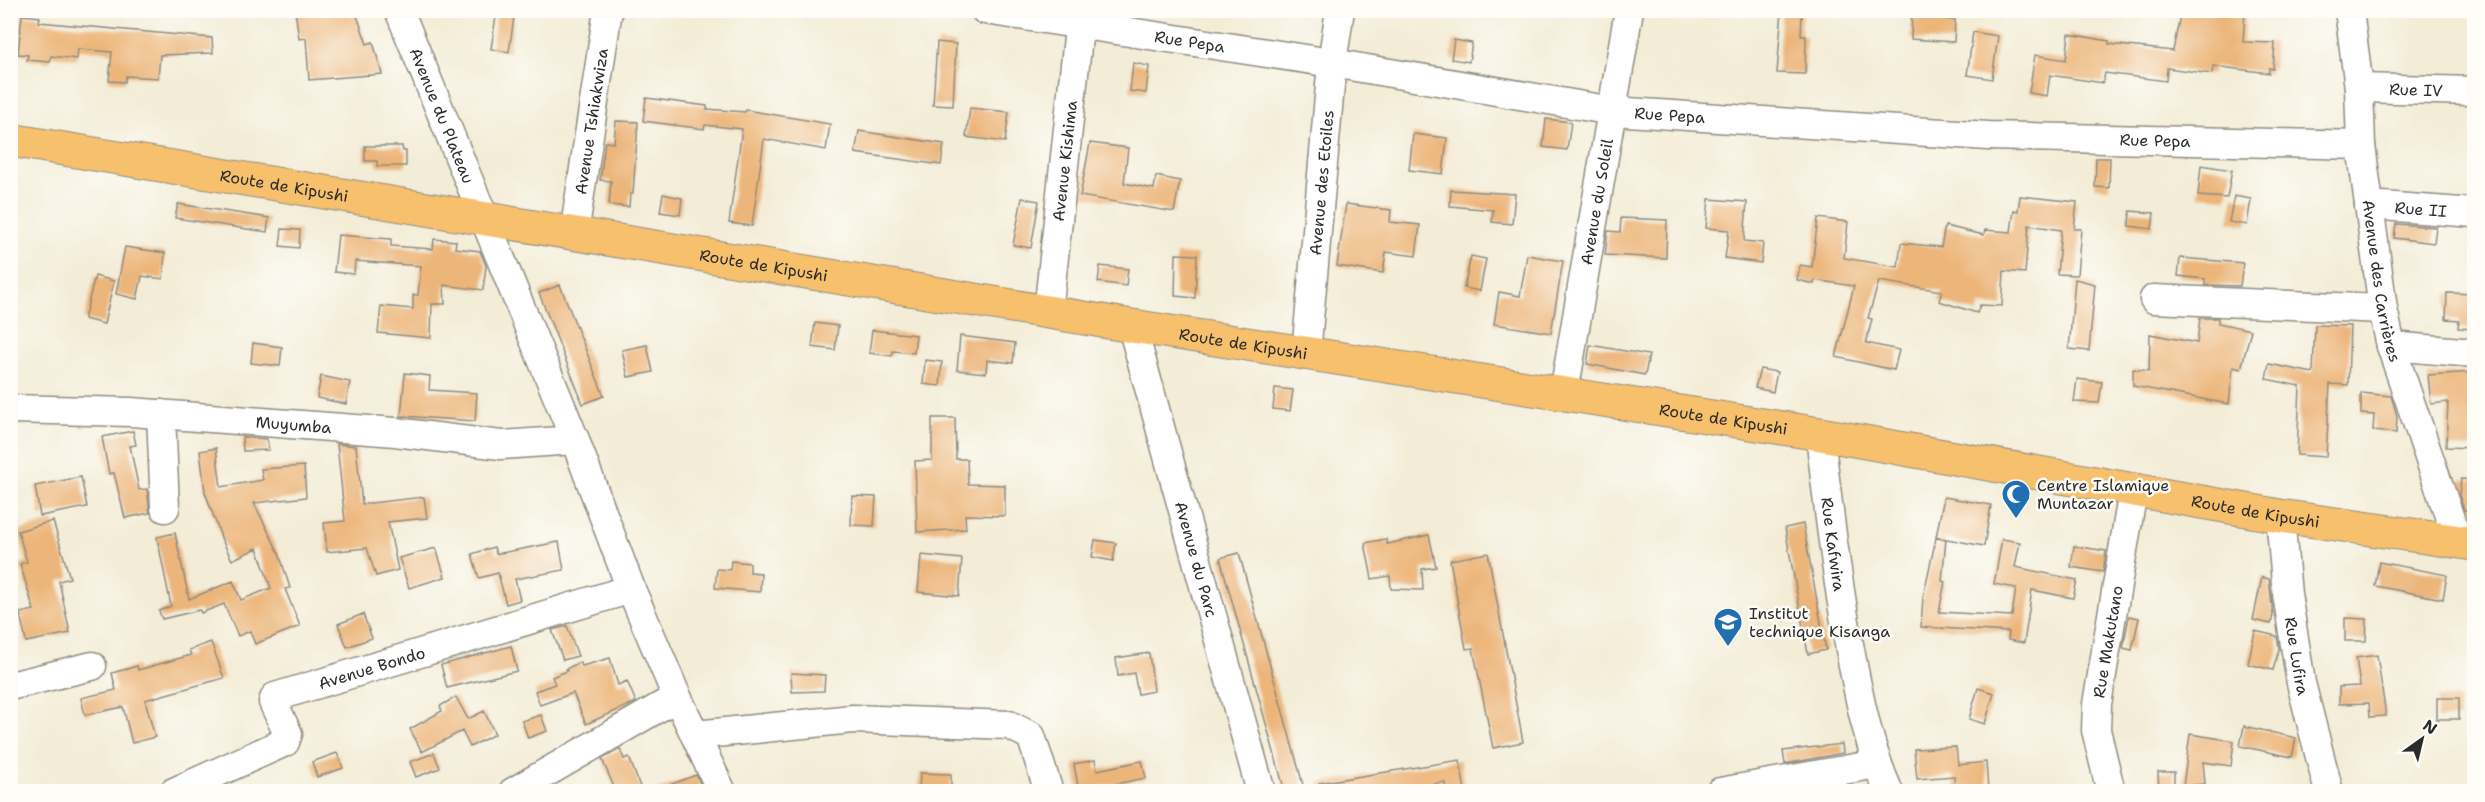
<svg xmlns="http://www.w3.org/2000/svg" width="2485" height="802" viewBox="0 0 2485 802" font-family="'Shantell Sans',sans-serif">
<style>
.building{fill:#ecb579}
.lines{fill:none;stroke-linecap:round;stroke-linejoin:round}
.minor-casing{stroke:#8f8c80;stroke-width:31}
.major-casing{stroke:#8f8c80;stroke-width:35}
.minor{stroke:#fff;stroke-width:28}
.major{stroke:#f7c06c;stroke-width:33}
.labels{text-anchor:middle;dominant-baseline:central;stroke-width:5;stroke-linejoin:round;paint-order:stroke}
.street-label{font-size:16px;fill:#2b2b2b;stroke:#fdfcf7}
.poi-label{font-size:16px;fill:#2b2b2b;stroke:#fdfcf7;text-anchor:start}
</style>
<rect width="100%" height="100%" fill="#fdfcf7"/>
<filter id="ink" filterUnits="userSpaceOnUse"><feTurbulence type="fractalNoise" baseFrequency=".0167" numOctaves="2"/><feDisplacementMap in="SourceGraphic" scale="12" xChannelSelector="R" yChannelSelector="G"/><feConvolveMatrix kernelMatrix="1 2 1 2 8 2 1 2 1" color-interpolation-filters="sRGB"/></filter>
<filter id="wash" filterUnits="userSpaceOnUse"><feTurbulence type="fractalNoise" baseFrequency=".008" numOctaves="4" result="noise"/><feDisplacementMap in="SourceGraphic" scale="24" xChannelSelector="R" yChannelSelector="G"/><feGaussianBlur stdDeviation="1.35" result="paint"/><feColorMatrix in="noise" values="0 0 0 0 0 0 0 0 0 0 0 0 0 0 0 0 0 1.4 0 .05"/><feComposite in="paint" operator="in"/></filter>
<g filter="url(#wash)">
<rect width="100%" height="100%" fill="#f3ecd6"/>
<g id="blocks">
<path class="building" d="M295,10H355L367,44L373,42L382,74L309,80L306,38L299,39Z
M497,10H515L509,52L491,49Z
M1782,10H1802L1801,36H1806L1805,74L1777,73Z
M1912,10H1938L1937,18L1955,20L1954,42L1911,39Z
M2181,10L2245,12L2243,42L2275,43L2273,69L2269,68V73L2213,66L2212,74L2167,68L2166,81L2105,73L2103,83L2050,75L2047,96L2029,93L2035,55L2066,60L2069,34L2109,41V44L2173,51Z
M22,15L40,17L39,22L212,38L213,53L160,55L158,78L126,76L125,82L109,81L112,52L78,49L77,59L51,56L50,62L27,60L28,55L18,54Z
M1973,32L1998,36L1992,79L1967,75Z
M1454,40L1472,43L1469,62L1451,59Z
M937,42L956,44L953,106L933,105Z
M1133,63L1149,66L1146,93L1130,91Z
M646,98L707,106V109L745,112L746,110L830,124L826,150L764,139L752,226L729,223L742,129L705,125L704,129L643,121Z
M970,108L1009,112L1005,142L966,137Z
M1546,119L1571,122L1567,150L1543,147Z
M616,121L638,122L633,194H630L629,207L609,205L611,181L600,180L605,142L614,143Z
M859,131L944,144L941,165L855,153Z
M1413,134L1447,138L1443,174L1409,170Z
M1090,143L1128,148L1124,183L1154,189L1156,176L1180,181L1174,212L1080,196Z
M365,146H402L403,151H406V166H377V161H365Z
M2096,158H2110L2109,188L2095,187Z
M2201,165L2232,170L2227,198L2198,196Z
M1451,190L1515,194L1512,224L1492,222L1493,210L1450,206Z
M663,194L682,198L680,215L660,212Z
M2020,196L2077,202L2074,229H2081L2077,275L2057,274L2061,230L2029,225L2025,273L2004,271L2002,306L1980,305L1977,313L1939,301L1942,291L1879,281L1868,318L1872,319L1866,343L1899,350L1894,370L1836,357L1854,286L1815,280L1814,284L1797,280L1800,265L1812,267L1818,218L1848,222L1844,258L1898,267L1901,243L1941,247L1945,226L1984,235L1985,230L2011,232L2014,210L2018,211Z
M2234,196L2251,199L2247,225L2229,222Z
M1022,198L1039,201L1031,248L1013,245Z
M1709,199L1747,202L1744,241L1763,243L1761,263L1725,258L1729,230L1706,228Z
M178,204L269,218L267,232L175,218Z
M1346,204L1391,210L1390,222L1420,225L1416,256L1386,252L1383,273L1337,266Z
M2130,211L2154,213L2152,229L2129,226Z
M1621,218L1667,220L1666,258L1605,255L1608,231L1620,232Z
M2396,224L2436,227L2434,243L2394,238Z
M282,229L300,230L299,248L280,246Z
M338,235L391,239V246L433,249L434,239L456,241L455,248L480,251L486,266L483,290L444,285L445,304H432L431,338L378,333L381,306L413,309V295H418L421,266L355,261L354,274L334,272Z
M125,247L165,253L163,279L142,276L137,299L116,294Z
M1176,254L1197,255L1195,298L1175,296Z
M1527,255L1563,261L1551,333L1494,324L1499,292L1520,296Z
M1471,256L1486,259L1480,291L1464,288Z
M2180,258L2243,263L2240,286L2205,285V279L2178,276Z
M1100,266L1128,269L1126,286L1098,282Z
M95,276L114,281L104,324L84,319Z
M2075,279L2095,284L2089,351L2069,349Z
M560,285L604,396L583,404L539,293Z
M2447,293L2475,294V329L2458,328L2459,320L2446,319Z
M2200,318H2218V323L2251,330L2241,369L2233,367L2229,404L2133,386V369L2149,371L2150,334L2197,343Z
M815,323L838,326L835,350L812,347Z
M2315,325L2350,326L2348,385L2330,384L2326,457L2297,455L2300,386L2266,379L2269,364L2313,373Z
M872,330L916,335L914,353L893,351L892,356L869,353Z
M960,336L1015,343L1013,363L987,360L986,373L957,370Z
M253,343L282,347L280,366L251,363Z
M647,345L653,372L628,377L622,350Z
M1590,345L1649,355L1645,375L1587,364Z
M925,360L942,362L940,386L923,384Z
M1760,369L1777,372L1773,392L1755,388Z
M2475,372L2472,448L2446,447L2448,402L2431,404L2428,375Z
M405,373L430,376L429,390L477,393L475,421L401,416Z
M321,376L350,382L346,404L317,398Z
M2077,379L2102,382L2099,403L2074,402Z
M1275,388L1293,390L1290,411L1273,409Z
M2361,393L2391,396L2397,416L2396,433L2373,431L2374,415L2361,414Z
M932,418H955L956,459H967L968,484L1005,485V516L965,515L966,529L917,532L915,461L932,460Z
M133,431L136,445L130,446L139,490L147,489L150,513L125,518L114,473L109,474L102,437Z
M242,437L267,439L269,450L243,451Z
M337,444L356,446L362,504L424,497L427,518L388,522L398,570L376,576L367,548L327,552L324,523L345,521Z
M216,448L221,487L263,480L261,469L304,466L306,497L254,503L279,553L290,588L285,589L300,626L255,644L250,631L238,636L224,604L201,613L200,610L162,619L159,611L171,606L157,537L175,533L189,599L233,581L241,600L271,588L257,548L232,560L222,540L205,492L200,451Z
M81,477L87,507L40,516L35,486Z
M2461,479L2475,480V510H2464L2459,495Z
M852,496L876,497L874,526L851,525Z
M1944,497L1991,505L1984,546L1936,537Z
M53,521L70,578L59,581L70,633L26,642L20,613L34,610L20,564L27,562L18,531Z
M1803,524L1826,650L1808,654L1785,528Z
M1429,535L1436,567L1422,569L1423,590L1391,589L1390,576L1372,579L1365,543L1386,539L1387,544Z
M1936,538L1946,539L1942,581L1945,582L1939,612L2012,616L2016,588L1994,584L2002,539L2020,542L2015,567L2077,580L2073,598L2032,590L2024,643L2008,640L2009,632L1921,627L1923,597Z
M1095,540L1116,543L1113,561L1092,557Z
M559,542L564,570L515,579L520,600L506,604L498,573L479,578L472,554L494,547L496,554Z
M2074,546L2106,551L2103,572L2071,567Z
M436,548L445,577L409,588L399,558Z
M1239,553L1305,792H1285L1220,558Z
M1488,553L1523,742L1493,748L1473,648L1466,649L1450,560Z
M921,555L962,559L959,596L918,592Z
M731,561L750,563V572L761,573L760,592L715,588L717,569L730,570Z
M2379,562L2447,575L2443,599L2375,586Z
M2262,577L2269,579L2273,614L2271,624L2253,620Z
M363,614L372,638L347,647L338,624Z
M2129,616L2139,618L2132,650L2123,648Z
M2345,618L2367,619L2366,641H2345Z
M567,626L578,656L563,660L552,630Z
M2255,631L2277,636L2279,649L2273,670L2248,664Z
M211,642L224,678L145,700L155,737L132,743L123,707L85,715L81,698L116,690L112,673L137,666L138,670L191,655L189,650Z
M511,646L517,671L447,688L441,665Z
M1149,653L1154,691L1138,694L1134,673L1118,676L1116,658Z
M2377,655L2386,716L2370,717L2369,703L2339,704V687L2360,686L2356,658Z
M610,658L618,685L627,681L636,702L586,724L573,693L540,705L535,691L555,684L552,677L567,671L566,669L580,662L582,666Z
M791,673L825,675L824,691L792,692Z
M1978,688L1994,693L1985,724L1969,719Z
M456,697L468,719L484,711L495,734L470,747L462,731L422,752L410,729L442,711L440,706Z
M2437,698H2459V719H2437Z
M541,715L547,731L528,738L522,721Z
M2244,726L2296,738L2292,757L2240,746Z
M2190,734L2234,741L2231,766L2203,762L2205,784L2183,786Z
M1842,744L1843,753L1785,764L1783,751Z
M1956,747L1958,765L1986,762L1988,790L1955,792L1954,776L1917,779L1914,749Z
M620,749L624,759L629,757L642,792H616L602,759Z
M337,753L343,768L317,777L312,762Z
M434,753L440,768L416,777L410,762Z
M1095,760L1097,770L1142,761L1146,778L1100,787L1101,792H1079L1074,764Z
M1460,760L1465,792H1446L1445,782L1384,792H1320L1319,783Z
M2158,772H2174V792H2159Z
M920,773L951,774V792H919Z
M696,775L704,792H656V790Z"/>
</g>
</g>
<g filter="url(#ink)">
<use href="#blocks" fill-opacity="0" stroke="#8f8c80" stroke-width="1.5"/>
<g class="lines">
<g class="minor-casing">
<g id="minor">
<path id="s1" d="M399,10L575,440L631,589L677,697L722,792"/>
<path id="s2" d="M985,10L1332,63L1613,111L1988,136L2361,145"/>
<path id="s3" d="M2349,10L2359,88L2361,145L2383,309L2391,346L2458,542"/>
<path id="s4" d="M2359,88L2474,91"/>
<path id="s5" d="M2369,205L2474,213"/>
<path id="s6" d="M574,234L608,10"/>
<path d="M2154,299L2383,309"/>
<path id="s7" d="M1048,312L1081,10"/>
<path id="s8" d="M1132,326L1261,792"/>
<path d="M2391,346L2474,353"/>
<path id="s9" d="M1306,354L1332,63L1340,10"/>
<path id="s10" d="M1564,393L1629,10"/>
<path id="s11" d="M10,409L131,412L395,432L501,445L575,440"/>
<path d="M161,414L165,508"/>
<path id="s12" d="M1820,434C1828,508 1837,582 1851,655C1860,702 1869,748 1889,792"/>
<path id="s13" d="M2280,516L2287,594L2301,683L2329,792"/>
<path d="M10,686L92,666"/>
<path d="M695,735L853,719L1009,725L1031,736L1049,792"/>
<path id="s14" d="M174,792L285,742L288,734L273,702L275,697L631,589"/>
<path d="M513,792L677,697"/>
<path d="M1720,792L1877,764"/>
<path id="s15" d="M2111,792L2096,730L2097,704L2133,491"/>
</g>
</g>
<g class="major-casing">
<g id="major">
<path id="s16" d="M10,140L1132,326L1820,434L2280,516L2474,544"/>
</g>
</g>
<use href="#minor" class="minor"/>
<use href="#major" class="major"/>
</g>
</g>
<defs>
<g id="mosque-pin" transform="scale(1.5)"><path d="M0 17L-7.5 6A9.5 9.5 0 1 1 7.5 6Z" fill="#1f6fb2" stroke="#fdfcf7"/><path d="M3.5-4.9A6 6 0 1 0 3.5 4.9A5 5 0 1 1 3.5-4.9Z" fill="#fff"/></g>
<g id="school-pin" transform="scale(1.5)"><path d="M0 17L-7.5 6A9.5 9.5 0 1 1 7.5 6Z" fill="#1f6fb2" stroke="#fdfcf7"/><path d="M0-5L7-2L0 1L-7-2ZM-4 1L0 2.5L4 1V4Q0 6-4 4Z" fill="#fff"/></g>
</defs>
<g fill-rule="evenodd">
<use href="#mosque-pin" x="2016" y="494"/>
<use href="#school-pin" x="1728" y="622"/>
</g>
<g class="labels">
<g class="street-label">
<text stroke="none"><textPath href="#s2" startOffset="207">Rue Pepa</textPath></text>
<text stroke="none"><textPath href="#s4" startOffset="57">Rue IV</textPath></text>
<text stroke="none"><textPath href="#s1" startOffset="114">Avenue du Plateau</textPath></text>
<text stroke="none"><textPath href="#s2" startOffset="693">Rue Pepa</textPath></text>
<text stroke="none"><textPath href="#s6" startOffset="114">Avenue Tshiakwiza</textPath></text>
<text stroke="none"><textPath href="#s2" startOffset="1179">Rue Pepa</textPath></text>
<text stroke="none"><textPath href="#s7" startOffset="152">Avenue Kishima</textPath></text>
<text stroke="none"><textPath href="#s9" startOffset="172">Avenue des Etoiles</textPath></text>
<text stroke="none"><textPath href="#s16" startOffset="278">Route de Kipushi</textPath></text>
<text stroke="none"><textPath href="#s10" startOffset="194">Avenue du Soleil</textPath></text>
<text stroke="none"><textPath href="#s5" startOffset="52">Rue II</textPath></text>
<text stroke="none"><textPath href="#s16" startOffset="764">Route de Kipushi</textPath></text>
<text stroke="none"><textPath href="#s3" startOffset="273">Avenue des Carrières</textPath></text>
<text stroke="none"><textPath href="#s16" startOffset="1250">Route de Kipushi</textPath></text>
<text stroke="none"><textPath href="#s16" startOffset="1736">Route de Kipushi</textPath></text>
<text stroke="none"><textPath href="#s11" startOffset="284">Muyumba</textPath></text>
<text stroke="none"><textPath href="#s16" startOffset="2276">Route de Kipushi</textPath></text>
<text stroke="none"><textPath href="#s12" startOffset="111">Rue Kafwira</textPath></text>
<text stroke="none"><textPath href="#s8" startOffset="242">Avenue du Parc</textPath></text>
<text stroke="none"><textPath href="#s15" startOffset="153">Rue Makutano</textPath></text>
<text stroke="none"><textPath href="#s13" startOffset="141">Rue Lufira</textPath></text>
<text stroke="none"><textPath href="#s14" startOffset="272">Avenue Bondo</textPath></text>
</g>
<g class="poi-label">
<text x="2037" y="485">Centre Islamique<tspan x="2037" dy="18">Muntazar</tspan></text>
<text x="1749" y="613">Institut<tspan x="1749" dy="18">technique Kisanga</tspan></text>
</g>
</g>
<rect width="2485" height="802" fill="none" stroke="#fdfcf7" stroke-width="36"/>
<g transform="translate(2422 739) rotate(34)" stroke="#fdfcf7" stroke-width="4.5" paint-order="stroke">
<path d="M0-4.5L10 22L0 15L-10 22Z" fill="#2b2b2b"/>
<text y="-9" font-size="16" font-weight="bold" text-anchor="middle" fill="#2b2b2b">N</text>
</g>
</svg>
